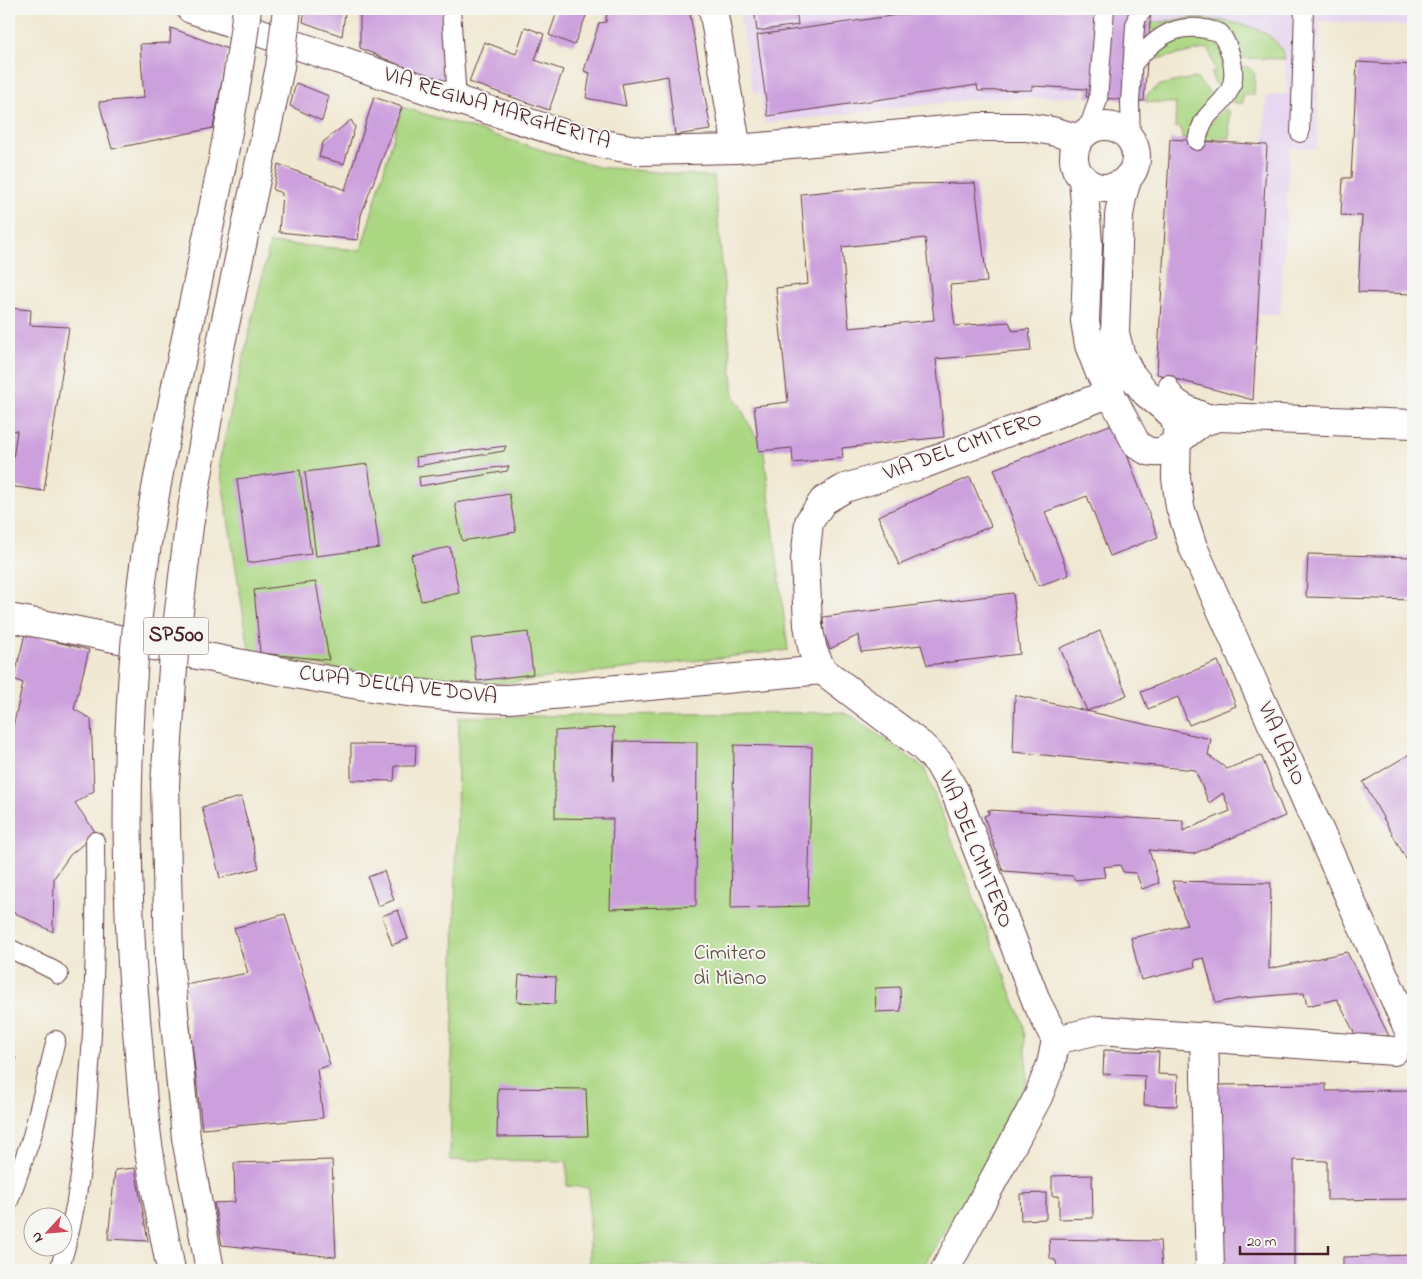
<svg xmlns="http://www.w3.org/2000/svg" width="1422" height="1279" viewBox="0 0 1422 1279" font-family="'Indie Flower',sans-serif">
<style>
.built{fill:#e6d3f0}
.green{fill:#abd783;stroke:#7a7b57}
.building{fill:#cc9fdd;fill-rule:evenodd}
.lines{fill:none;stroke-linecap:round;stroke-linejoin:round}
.lane-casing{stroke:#633d44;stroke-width:20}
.street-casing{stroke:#633d44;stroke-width:30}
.lane{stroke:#fff;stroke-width:18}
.street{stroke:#fff;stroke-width:28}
.highway-bridge-casing{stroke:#633d44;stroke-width:30;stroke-linecap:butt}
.highway-bridge{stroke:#fff;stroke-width:28}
.labels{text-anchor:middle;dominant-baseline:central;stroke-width:4;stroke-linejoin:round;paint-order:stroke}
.shield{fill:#f6f6f2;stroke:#7e6067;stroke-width:1}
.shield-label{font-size:21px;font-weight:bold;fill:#4a1f2b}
.street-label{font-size:22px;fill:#4a1f2b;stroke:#f6f6f2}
.park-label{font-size:22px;fill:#624d41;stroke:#f6f6f2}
</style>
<rect width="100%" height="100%" fill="#f6f6f2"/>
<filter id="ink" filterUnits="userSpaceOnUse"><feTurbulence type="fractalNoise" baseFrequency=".02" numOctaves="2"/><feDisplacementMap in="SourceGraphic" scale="10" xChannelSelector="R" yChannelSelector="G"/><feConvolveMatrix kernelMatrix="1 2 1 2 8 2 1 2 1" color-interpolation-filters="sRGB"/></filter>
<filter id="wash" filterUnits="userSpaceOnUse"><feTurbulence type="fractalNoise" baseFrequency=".0096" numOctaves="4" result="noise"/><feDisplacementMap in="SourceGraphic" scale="20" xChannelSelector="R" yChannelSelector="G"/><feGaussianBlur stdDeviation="1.12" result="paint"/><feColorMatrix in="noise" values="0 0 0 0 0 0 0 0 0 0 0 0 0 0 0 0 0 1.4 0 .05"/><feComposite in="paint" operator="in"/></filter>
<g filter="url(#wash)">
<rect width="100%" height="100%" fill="#f0e8d2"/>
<path class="built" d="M739,9H1413V26L1320,21L1317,149L1290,148L1280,315L1258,314L1267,146L1264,145L1266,96L1288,94L1283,51L1266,32L1236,24L1150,22L1087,89H1082V97L977,99L764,123L760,92L753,93Z"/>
<path class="green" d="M1191,18C1225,22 1275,21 1285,59L1238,58C1242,25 1222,25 1196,24C1180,23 1169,22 1155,31L1151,29V23Z
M1185,36C1192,36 1199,35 1206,37C1226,42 1226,74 1221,90L1214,82L1211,73L1215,72L1209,48L1157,59V51L1160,45Z
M1239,67H1248L1255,74L1254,95H1243V103H1234L1232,100Z
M1193,78L1197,79L1213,96L1198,113L1190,139H1182L1181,128L1175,127L1176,103L1146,102V96L1160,85Z
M402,107L598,167L714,177L734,395L764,452L788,650L460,688L250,655L219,463L270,243L361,250Z
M1225,108L1229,112L1230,138L1214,137V141L1204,140L1209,125Z
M841,712L852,716L924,768L1024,1026L1027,1080L990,1158L921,1270H821L820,1265H589V1188L567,1186V1161L450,1160L459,717Z"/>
<g id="blocks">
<path class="building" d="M305,9H335V11L345,13L342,36L303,22Z
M360,9H443L448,82L404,67L360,48Z
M558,9H589L574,45L549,35Z
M607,9H689L711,130L675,135L668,76L622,84L626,106L586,98L590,73L584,71L599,23L606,22Z
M754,9H796L798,25L757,31Z
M940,9H969V12L1010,9L1151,10L1144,101L1086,97L1087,89L1032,86V90L978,91L977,85L768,116L757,35Z
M525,27L544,34L535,60L563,70L549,110L469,82L484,42L516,54Z
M171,28L228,49L213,128L112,149L99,102L144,98L140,44L170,43Z
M1357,62L1413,65V294L1358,292L1362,216L1341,215L1343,178H1351Z
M296,83L329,96L322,121L290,106Z
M374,97L402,107L361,215L358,240L279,232L282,193L273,190L278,164L345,190Z
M351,120L355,127L344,164L319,157L323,142Z
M1170,139L1267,145L1253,400L1157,374Z
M975,183L987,282L950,285L955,326L1009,322L1013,331L1029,329L1031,351L936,359L944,437L842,448L843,458L793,463L792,448L759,451L754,406L788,402L776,288L808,284L801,194L902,184ZM925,238L934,320L849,328L842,247Z
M9,308L31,310L30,325L69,327L44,491L9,486L17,431L9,430Z
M1115,423L1158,537L1110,556L1087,496L1045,512L1069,575L1038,586L994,469Z
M506,446L504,451L417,466L416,457Z
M368,464L379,548L316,556L305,472Z
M509,466L507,471L420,486L419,477Z
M300,470L311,554L248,563L237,479Z
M970,477L991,526L899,565L878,516Z
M509,494L516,532L462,541L455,503Z
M450,547L459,593L421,601L411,555Z
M1308,554L1413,557V600L1306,597Z
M316,582L329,660L260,653L254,590Z
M1013,593L1020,654L927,665L921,645L861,652L859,635L830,649L824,634L823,617Z
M1100,631L1127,695L1087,711L1060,648Z
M528,632L533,674L477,681L471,639Z
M25,634L89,650L74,709L91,719L94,791L75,803L96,833L70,855L54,878L53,932L9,910V734L13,727L23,683L14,679Z
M1218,661L1236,706L1189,725L1178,697L1148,709L1141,692Z
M1015,695L1211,739L1208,755L1227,769L1261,755L1285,816L1193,854L1149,850L1159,883L1142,889L1136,873L1123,872L1120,865L1103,867L1105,877L1075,880L1073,876L1003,871L984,816L989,814L988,810L1183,821V831L1230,811L1223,793L1209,803L1195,770L1013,752Z
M614,727L613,781L615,741L697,742L696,906L610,909L613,819L555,818V731Z
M351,744L416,745L415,766H395L394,781L351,780Z
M734,745L812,747L808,906L731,908Z
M1413,752V871L1363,782Z
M241,797L259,868L220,878L202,807Z
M384,871L394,900L378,906L368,877Z
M1172,881L1271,883L1269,969L1347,952L1389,1036H1356L1337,999L1307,1006L1304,993L1243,998L1216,1003L1204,958L1194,960L1195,967L1141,980L1131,938L1187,925Z
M398,910L408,939L392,945L382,916Z
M285,914L330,1065L317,1069L323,1118L202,1129L185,985L248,973L234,928Z
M519,975L556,977L555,1004L517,1002Z
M900,987L901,1011L876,1012L875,988Z
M1104,1050L1159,1052L1158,1074L1178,1075L1177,1106L1144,1105L1145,1076L1103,1074Z
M9,1054L16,1058L9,1071Z
M1326,1084V1091L1413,1090V1199L1327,1200V1161L1294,1160V1270H1219L1215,1085Z
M498,1088L586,1089L588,1136L497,1137Z
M332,1160L336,1257L222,1245L214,1203L235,1202L234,1163Z
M135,1168L148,1241L108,1239L115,1170Z
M1092,1175L1093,1218L1059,1219V1196H1052V1176Z
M1046,1193V1219L1021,1220L1020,1194Z
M1049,1239L1160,1241L1162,1267L1148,1268V1270H1057L1056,1261L1050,1258Z
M1413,1255V1270H1343V1257Z"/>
</g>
</g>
<g filter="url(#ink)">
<use href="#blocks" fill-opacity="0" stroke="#633d44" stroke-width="1"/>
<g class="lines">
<g class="lane-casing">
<path id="lane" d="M451,9L457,100
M1133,64C1158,34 1180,19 1220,33C1231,48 1239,76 1228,93C1214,115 1204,109 1197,141
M1087,132L1098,100L1105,9
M1300,133L1304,9
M1131,141L1130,102L1135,26L1137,17L1144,9
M1168,384C1175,404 1201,410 1219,417
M9,948L55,971L59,975
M9,1201L32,1136L56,1040
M59,1270C79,1209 85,1144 89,1080C95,1000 96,921 95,841"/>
</g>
<g class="street-casing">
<path id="street" d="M191,9L457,100L587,141L641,151L737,149L980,127H1026L1052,131L1080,139
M713,9L737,149
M1074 157a31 31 0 1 1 62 0a31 31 0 1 1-62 0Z
M1128,177L1122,197L1119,216L1115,333L1120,353L1130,373L1146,393L1173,415L1177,426L1176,478L1180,507L1193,547L1413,1040
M1083,178L1088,244L1085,321L1089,345L1099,371L1136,443C1162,468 1178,436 1200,424C1206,420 1213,419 1219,417L1413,424
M1111,393L924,464L845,488L823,501L809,522L805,560L808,625L813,651L822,670L922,746L938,762L955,792L1037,1003L1056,1040L1099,1030L1394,1051
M9,618C112,636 214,660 317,678C380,689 445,699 509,699L822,670
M1204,1036L1210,1270
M945,1270L1038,1097L1051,1064L1056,1040"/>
</g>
<use href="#lane" class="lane"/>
<use href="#street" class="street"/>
<g class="highway-bridge-casing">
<path id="highway-bridge" d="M171,1270C163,1228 154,1186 148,1144C143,1111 141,1076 138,1042C122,869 123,691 151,518C179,348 226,180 247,9
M210,1270L186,1138L169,959L165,784L174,653L189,526L220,348L280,67L287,9"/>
</g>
<use href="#highway-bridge" class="highway-bridge"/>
</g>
</g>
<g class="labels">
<rect class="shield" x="143.5" y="617.5" width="65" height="37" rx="4"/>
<g class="shield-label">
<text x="176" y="636">SP500</text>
</g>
<g class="street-label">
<text transform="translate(497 109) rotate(17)">VIA REGINA MARGHERITA</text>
<text transform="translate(963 447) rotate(-20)">VIA DEL CIMITERO</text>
<text transform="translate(398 686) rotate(7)">CUPA DELLA VEDOVA</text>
<text transform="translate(1281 744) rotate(66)">VIA LAZIO</text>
<text transform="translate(975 850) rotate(68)">VIA DEL CIMITERO</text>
</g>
<g class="park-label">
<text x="730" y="954">Cimitero<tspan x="730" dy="25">di Miano</tspan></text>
</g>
</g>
<rect width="1422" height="1279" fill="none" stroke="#f6f6f2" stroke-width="30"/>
<g transform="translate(48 1232) rotate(244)"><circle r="24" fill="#f6f6f2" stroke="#b1a0a2"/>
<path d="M0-4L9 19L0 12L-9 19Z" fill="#d1495b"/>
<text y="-8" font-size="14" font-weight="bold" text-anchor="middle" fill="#4a1f2b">N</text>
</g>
<path d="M1240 1246v8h88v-8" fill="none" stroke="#4a1f2b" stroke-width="2.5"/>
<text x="1247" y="1246" font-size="15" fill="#4a1f2b" stroke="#f6f6f2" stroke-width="4" paint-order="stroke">20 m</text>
</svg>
